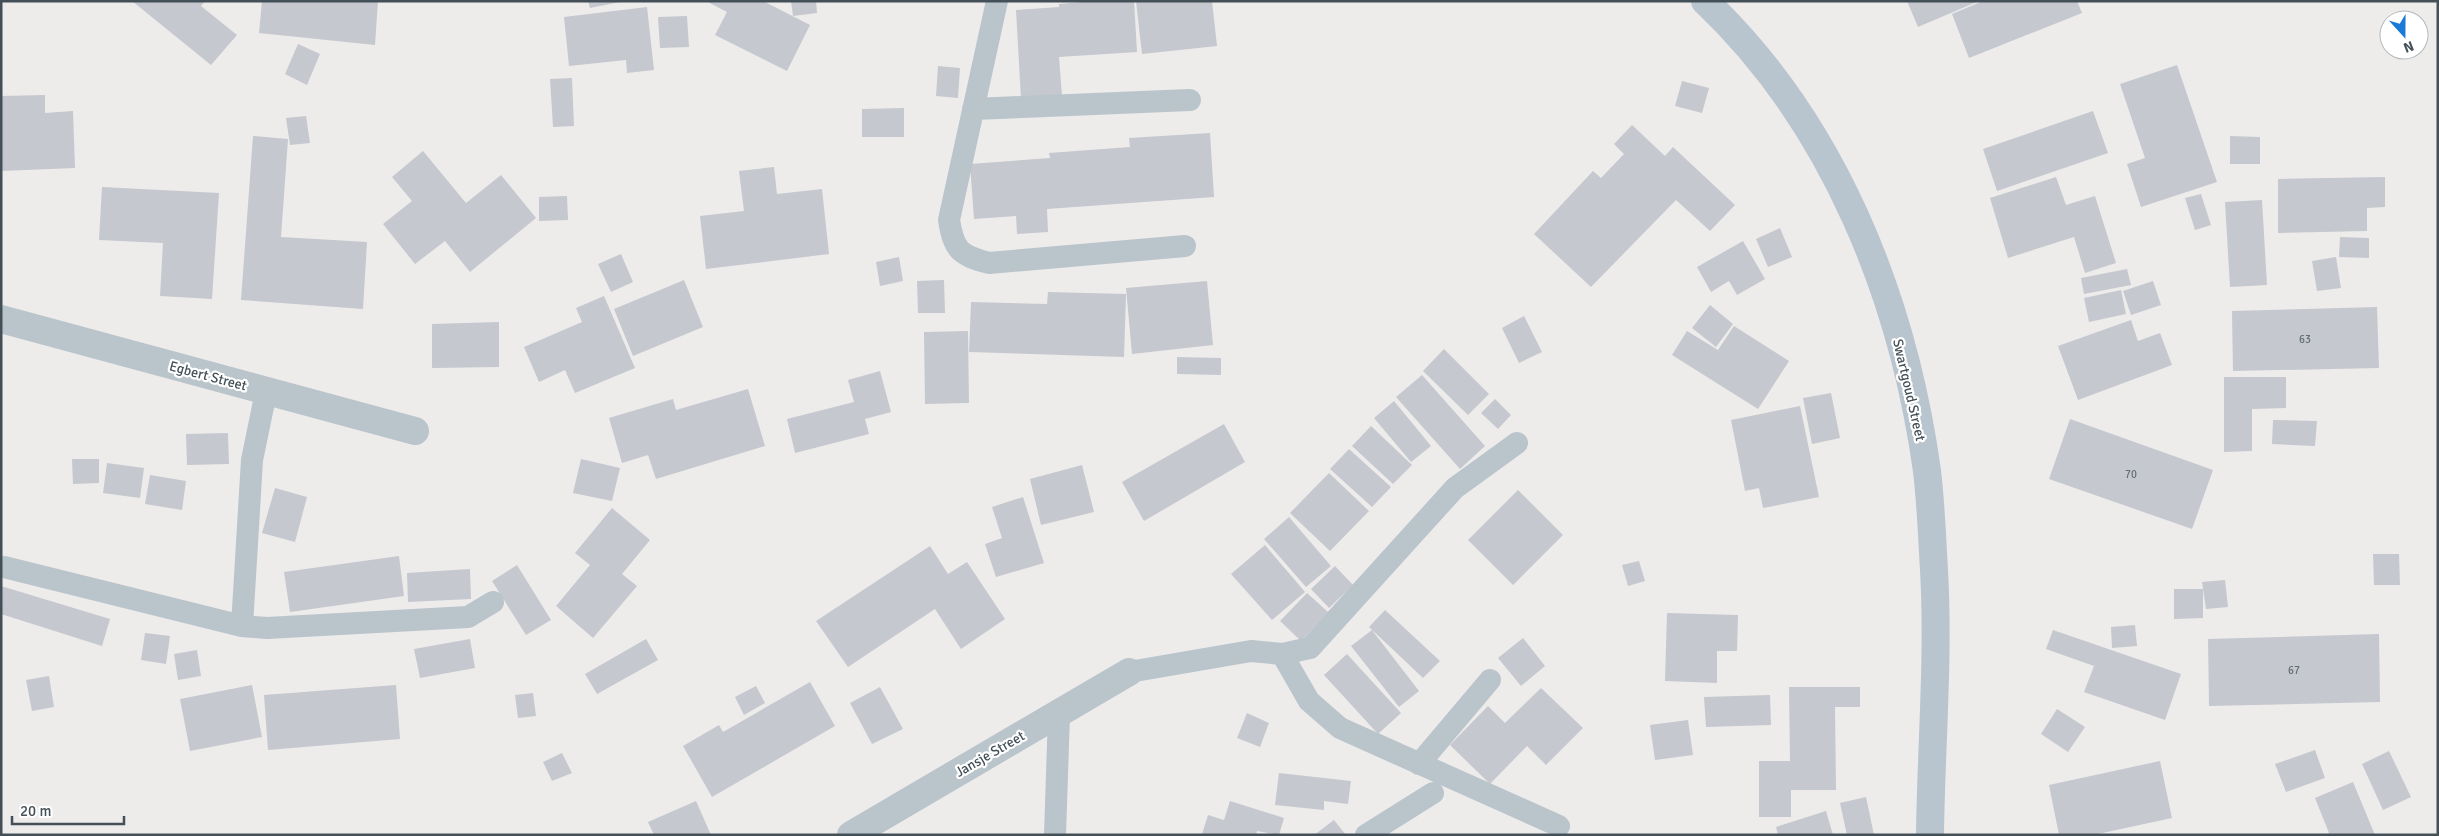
<svg xmlns="http://www.w3.org/2000/svg" width="2439" height="836" viewBox="0 0 2439 836" font-family="Signika,sans-serif">
<style>
.building{fill:#c5c8ce}
.lines{fill:none;stroke-linecap:round;stroke-linejoin:round}
.lane{stroke:#b9c4cb;stroke-width:22}
.street{stroke:#b9c4cb;stroke-width:28}
.secondary{stroke:#b8c5cf;stroke-width:28}
.labels{text-anchor:middle;dominant-baseline:central;stroke-width:4.5;stroke-linejoin:round;paint-order:stroke}
.number-label{font-size:11px;fill:#646e76}
.street-label{font-size:14px;fill:#445058;stroke:#fff}
</style>
<rect width="100%" height="100%" fill="#eeebeb"/>
<path class="building" d="M132,1H205L201,6L237,35L211,65Z
M262,1H378L375,45L259,33Z
M588,1H620V2L590,8Z
M706,1H763L810,25L787,71L715,35L727,12Z
M791,1H816L817,13L793,16Z
M1094,1H1134L1137,52L1059,57L1062,96L1021,99L1016,10L1059,7V4Z
M1136,1H1212L1217,46L1142,54Z
M1907,1H1979L1918,27Z
M1983,1H2077L2082,13L1969,58L1952,14Z
M647,7L654,70L627,73L626,60L569,66L564,17Z
M687,16L689,47L660,48L658,17Z
M298,44L320,54L307,85L285,74Z
M2177,65L2217,182L2141,207L2127,164L2145,158L2120,84Z
M938,66L960,68L958,98L936,96Z
M572,78L574,126L553,127L550,79Z
M1682,81L1709,88L1702,113L1675,106Z
M45,95V113L73,111L75,168L1,171V96Z
M904,108V137H862V109Z
M2093,111L2108,153L1997,191L1983,149Z
M306,116L310,143L290,145L286,118Z
M1632,125L1665,156L1673,147L1735,205L1710,231L1676,200L1591,287L1534,234L1593,171L1601,178L1624,154L1614,144Z
M1210,133L1214,197L1047,209L1048,232L1017,234L1016,216L974,219L970,164L1050,158L1049,153L1130,147L1129,138Z
M253,136L288,139L281,237L367,242L363,309L241,300Z
M2230,136L2260,137V164H2230Z
M423,151L466,203L501,175L536,218L470,272L445,241L415,264L383,224L412,201L392,177Z
M774,167L777,194L822,189L829,254L706,269L700,216L744,211L739,171Z
M2056,177L2066,205L2095,196L2116,263L2085,273L2074,237L2008,258L1990,198Z
M2385,177V207L2367,208V231L2278,233V179Z
M102,187L219,193L212,299L160,296L163,243L99,240Z
M2201,194L2211,225L2195,230L2185,198Z
M567,196L568,220L539,221V197Z
M2262,200L2267,285L2230,287L2225,202Z
M1780,228L1792,257L1768,267L1756,239Z
M2340,237L2369,238V258L2339,257Z
M1743,241L1765,279L1737,295L1729,281L1711,292L1697,267Z
M621,254L633,282L611,292L598,264Z
M899,257L903,281L880,286L876,262Z
M2336,257L2341,288L2317,291L2312,261Z
M2127,269L2131,285L2084,294L2081,278Z
M684,280L703,327L633,356L614,309Z
M944,280L945,313H918L917,281Z
M1207,281L1213,345L1132,354L1126,288Z
M2153,281L2161,305L2131,315L2123,291Z
M2121,290L2126,314L2089,322L2084,298Z
M1048,292L1126,294L1124,357L969,352L971,302L1047,304Z
M604,296L635,368L575,393L565,370L539,382L524,347L582,322L576,308Z
M1710,305L1733,324L1716,347L1692,328Z
M2377,307L2379,368L2233,371L2232,311Z
M1524,316L1542,352L1519,363L1502,328Z
M2131,320L2138,341L2160,333L2172,365L2078,400L2058,346Z
M499,322V367L432,368V324Z
M1734,326L1789,361L1758,409L1672,355L1687,331L1718,350Z
M968,331L969,403L925,404L924,332Z
M1444,349L1489,394L1468,415L1423,371Z
M1177,357L1221,358V375L1177,374Z
M880,371L891,412L865,419L869,434L795,453L787,419L854,402L848,380Z
M1422,375L1485,446L1460,469L1396,397Z
M2224,377H2286V408L2252,409V451L2224,452Z
M748,389L765,446L656,479L648,455L622,463L609,418L673,399L676,410Z
M1831,393L1840,438L1812,444L1803,398Z
M1495,399L1511,415L1498,429L1481,413Z
M1394,401L1431,446L1411,462L1374,418Z
M1800,406L1819,497L1763,508L1759,488L1745,491L1731,420Z
M2070,419L2213,470L2192,529L2049,479Z
M2273,420L2317,421L2315,446L2272,444Z
M1224,424L1245,462L1144,521L1122,482Z
M1371,426L1412,465L1393,484L1352,446Z
M228,433L229,464L187,465L186,434Z
M1349,449L1391,487L1372,507L1330,469Z
M72,459H99V483L73,484Z
M581,459L620,468L612,501L573,493Z
M107,463L144,468L140,498L103,493Z
M1082,465L1094,512L1041,525L1030,479Z
M1329,473L1369,511L1330,551L1290,513Z
M150,475L186,481L182,510L145,504Z
M275,488L307,497L295,542L262,533Z
M1518,490L1563,535L1513,585L1468,540Z
M1023,497L1044,563L996,577L985,544L1002,538L992,507Z
M612,508L650,540L622,574L637,586L593,638L556,606L590,565L575,553Z
M1289,517L1331,566L1306,587L1264,539Z
M1265,545L1305,592L1272,620L1231,574Z
M930,546L948,574L967,562L1005,619L961,649L935,609L848,667L816,621Z
M2373,554H2399L2400,585H2374Z
M399,556L404,596L290,612L284,572Z
M1639,561L1645,581L1628,586L1622,565Z
M517,565L551,620L526,635L492,581Z
M1335,566L1353,585L1329,608L1311,589Z
M470,569L471,599L408,602L407,573Z
M2225,580L2228,607L2206,609L2202,582Z
M1,586L110,619L102,646L1,614Z
M2174,589H2203V618L2174,619Z
M1307,593L1328,612L1301,641L1280,621Z
M1385,610L1440,661L1423,678L1369,627Z
M1667,613L1738,615L1737,651H1717V683L1665,681Z
M2135,625L2137,646L2112,648L2111,627Z
M1372,630L1419,691L1399,707L1351,646Z
M2053,630L2181,674L2165,720L2084,692L2094,666L2046,649Z
M145,633L170,636L166,664L141,660Z
M2379,634L2380,702L2209,706L2208,639Z
M1523,638L1545,666L1521,686L1498,658Z
M470,639L475,668L420,678L414,649Z
M646,639L658,660L597,694L585,674Z
M197,650L201,676L178,680L174,654Z
M1347,654L1401,713L1378,734L1324,675Z
M49,676L54,707L32,711L26,680Z
M810,682L835,726L712,797L683,746L719,725L723,732Z
M252,685L262,737L190,751L180,699Z
M396,685L400,739L268,750L264,695Z
M756,686L765,703L744,715L735,697Z
M880,687L903,729L872,744L850,703Z
M1789,687H1860V707H1835L1836,790H1791V817H1759V761H1790Z
M1541,688L1583,728L1546,765L1527,746L1490,784L1450,745L1488,706L1505,723Z
M533,693L536,716L518,718L515,695Z
M1770,695L1771,725L1706,727L1704,697Z
M2057,709L2085,727L2068,752L2041,734Z
M1247,713L1269,723L1260,747L1237,738Z
M1688,720L1693,755L1655,760L1650,725Z
M2315,750L2325,778L2286,792L2275,764Z
M2389,751L2411,797L2383,810L2362,764Z
M562,753L572,773L552,781L543,762Z
M2160,761L2172,818L2093,835H2059L2049,785Z
M1279,773L1351,781L1348,804L1324,801V810L1275,805Z
M2353,782L2375,835H2324L2329,833L2315,798Z
M1866,797L1874,835H1847L1840,803Z
M696,801L711,835H654L648,822Z
M1230,801L1284,818L1279,835L1257,831L1256,835L1202,834L1208,815L1224,820Z
M1826,811L1833,835H1778L1776,827Z
M1334,820L1346,835H1314Z"/>
<g class="lines">
<path class="lane" d="M997,1L949,220C954,251 960,255 989,263L1185,246
M973,109L1190,100
M4,567L242,626L267,628L468,617L493,602
M242,626L252,460L266,392
M1282,654L1309,701L1340,728L1559,826
M1129,672L1251,651L1282,654L1310,648L1455,488L1517,443
M1419,764L1490,680
M1055,835L1059,714
M1366,835L1433,793"/>
<path class="street" d="M1,319L415,431
M851,835L1129,672"/>
<path class="secondary" d="M1705,1C1834,123 1903,298 1927,471C1931,504 1932,537 1934,570C1939,658 1931,747 1930,835"/>
</g>
<g class="labels">
<g class="number-label">
<text x="2305" y="339">63</text>
<text x="2131" y="474">70</text>
<text x="2294" y="670">67</text>
</g>
<g class="street-label">
<text transform="translate(208 376) rotate(15)">Egbert Street</text>
<text transform="translate(1909 390) rotate(77)">Swartgoud Street</text>
<text transform="translate(990 754) rotate(-30)">Jansje Street</text>
</g>
</g>
<rect width="2439" height="836" fill="none" stroke="#445058" stroke-width="5"/>
<g transform="translate(2404 35) rotate(159)"><circle r="24" fill="#ffffff" stroke="#b4b9bc"/>
<path d="M0-4L9 19L0 12L-9 19Z" fill="#1b7ad8"/>
<text y="-8" font-size="14" font-weight="bold" text-anchor="middle" fill="#445058">N</text>
</g>
<path d="M12 816v8h112v-8" fill="none" stroke="#445058" stroke-width="2.5"/>
<text x="20" y="816" font-size="15" fill="#445058" stroke="#ffffff" stroke-width="4" paint-order="stroke">20 m</text>
</svg>
